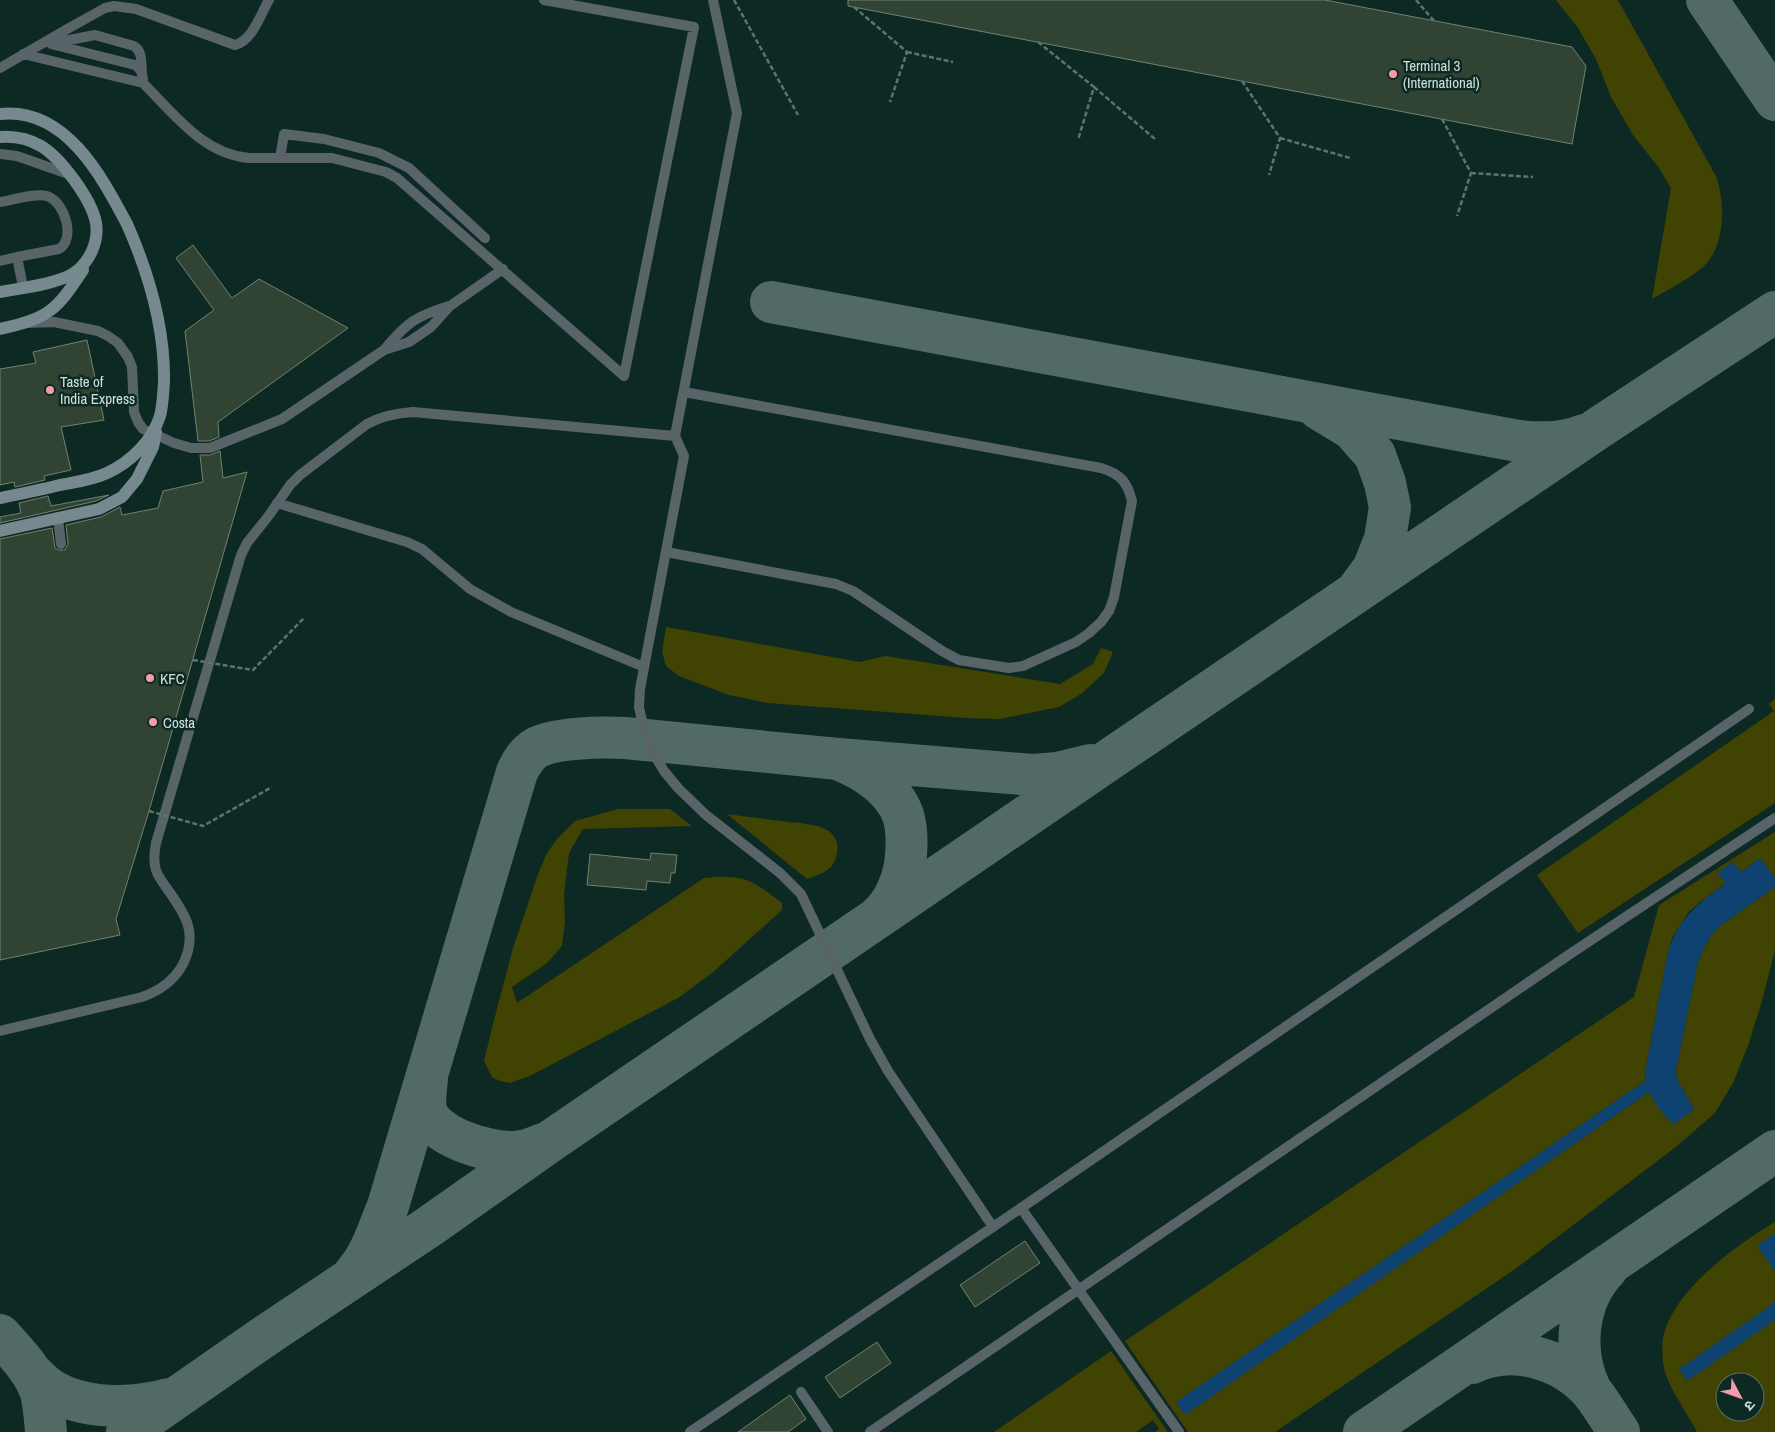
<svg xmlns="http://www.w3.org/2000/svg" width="1775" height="1432" viewBox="0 0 1775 1432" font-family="'Archivo Narrow','Noto Sans Devanagari',sans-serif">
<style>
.green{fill:#414302;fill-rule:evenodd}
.water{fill:#0e4270}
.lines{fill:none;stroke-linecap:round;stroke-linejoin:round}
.taxiway{stroke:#526a66;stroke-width:42}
.building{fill:#314332;stroke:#708370}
.path{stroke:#5c746f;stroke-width:2.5;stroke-dasharray:5 2.5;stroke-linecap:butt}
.service{stroke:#586468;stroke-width:10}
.secondary{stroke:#75898e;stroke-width:12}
.path-bridge{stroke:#5c746f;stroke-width:2.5;stroke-dasharray:5 2.5;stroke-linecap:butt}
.secondary-bridge{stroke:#75898e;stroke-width:12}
.poi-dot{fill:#f39aab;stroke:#0c2924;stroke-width:2}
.labels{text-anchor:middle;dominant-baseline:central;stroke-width:5;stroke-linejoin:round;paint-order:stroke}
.poi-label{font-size:15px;fill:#cfe0dc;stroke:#0c2924;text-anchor:start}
</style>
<rect width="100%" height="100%" fill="#0c2924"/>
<path class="green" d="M1556,0H1618L1717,178C1725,206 1726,246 1702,268C1689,279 1667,290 1652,299L1671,188L1659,168L1633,135L1611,97L1596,59L1578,28Z
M666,627L860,662L885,656L1060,684L1093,664L1101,648L1113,652L1104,673L1081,694L1059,707L1000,719L966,718L767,703L729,695L679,676L666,666L662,652Z
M1775,699V803L1578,933L1537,875L1774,711L1769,704Z
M618,809H670L692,826L583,829L569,853L564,894L565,922L562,946L547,963L512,987L517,1003L704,878C744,874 751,879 782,903V910L712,973L678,998L530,1076L510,1083L500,1081L492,1077L484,1061L493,1024L513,948L538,874L547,853L557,839L575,821Z
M727,814C748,817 768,819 789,822C801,823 816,824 827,830C835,834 839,844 837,853C835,869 822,874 807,879Z
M1775,832V878L1760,858L1742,872L1732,862L1727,882L1699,903L1688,913L1672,938L1668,952L1646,1067L1645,1081L1177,1402L1185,1414L1649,1092L1694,1109L1677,1079L1676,1070L1698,962L1704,948L1710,937L1721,925L1775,887V950L1762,1001L1748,1046L1733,1083L1715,1113L1677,1146L1518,1267L1275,1432H1188L1125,1341L1634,997L1659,905Z
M1775,1222V1432H1697C1688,1415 1672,1392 1666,1375C1662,1364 1661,1344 1664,1333C1677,1288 1736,1245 1775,1222ZM1725,1382H1755V1412H1725Z
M1111,1351L1168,1432H1155L1159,1429L1153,1420L1136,1432H994Z"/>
<path class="water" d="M1760,858L1775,878V887L1721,925L1710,937L1704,948L1698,962L1676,1070L1677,1079L1694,1109L1673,1125L1657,1106L1649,1092L1185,1415L1176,1402L1645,1081L1646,1067L1668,952C1679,917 1699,903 1726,883L1717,873L1732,862L1742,872Z
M1775,1233V1271L1757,1246Z
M1775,1301V1320L1687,1381L1679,1369L1767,1308Z"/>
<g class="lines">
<path class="taxiway" d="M1707,0L1775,100
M771,302L1518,441C1541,443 1562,444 1584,435
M1319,409L1352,429L1375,455L1385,483L1390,507L1385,539L1373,569L1359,588
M840,760C865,770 893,788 903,815C908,831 907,849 905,865C902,883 893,904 879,916
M427,1079C426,1089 424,1100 426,1110C433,1137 489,1153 513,1152C523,1152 534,1148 543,1144
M354,1274C371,1255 378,1230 388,1206L517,772C521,764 525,756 533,750C550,737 604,737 625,738L838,759L1033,775L1058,773L1091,765
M0,1335C15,1352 34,1370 41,1393C44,1405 45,1419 46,1432
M1472,1363C1512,1344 1562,1358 1591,1391C1601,1403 1610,1419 1619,1432
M30,1371C36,1377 42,1384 50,1389C83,1410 133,1409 169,1399
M1591,1391C1572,1352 1576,1301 1607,1269
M127,1432L271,1332L430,1226L552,1140L1119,753L1600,427L1775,312
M1364,1432L1775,1151"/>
</g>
<path class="building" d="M848,0H1325L1572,47L1586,66L1572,144L848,6Z
M193,245L232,298L259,279L348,328L218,422L219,437L209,441H198L185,331L214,310L176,258Z
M87,340L104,420L61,427L71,470L44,476L45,480L15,487L14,482L0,485V369L36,363L33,352Z
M220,451L223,478L247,472L149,811L116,919L120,935L0,960V539L52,528L55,548L59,550H65L68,544L66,525L101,517L120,507L122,515L158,508L163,491L203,482L200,455H210Z
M109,495L96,501L0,523V517L21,513L19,503L48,496L51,506Z
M651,853L677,855L675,873H671L670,883L647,881L646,890L587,885L590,854L650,860Z
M1025,1241L1040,1263L975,1307L960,1285Z
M877,1342L891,1363L840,1398L825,1377Z
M790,1395L806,1419L788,1432H738Z"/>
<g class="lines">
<path class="path" d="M734,0L798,115
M1416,0L1434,21
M854,7L907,52L890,102
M1038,42L1094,87L1078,140
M907,52L953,62
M1242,81L1280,138L1269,175
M1094,87L1155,139
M1442,119L1471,173L1457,216
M1280,138L1350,158
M1471,173L1533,177"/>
<path class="service" d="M713,0L737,113L675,436L684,456L640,689L639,707L644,730L652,751L664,771L678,788L706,815L780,873L801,894L870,1039L888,1071L993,1227
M54,43L95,35L134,46C143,51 141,64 142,74
M51,44L135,65C142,70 143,75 143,83C174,114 203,154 249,158H332L386,172L397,178L624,376L694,27L544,0
M23,54L143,83
M0,68L69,28L105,8L114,6L136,9L235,45C253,40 260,15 269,0
M0,154L17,156L71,175
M280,158L284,134L324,139L379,153L409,168L485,238
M0,202C12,200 36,193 47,196C65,202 76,239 59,249L17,257
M0,261L17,257L23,287
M28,323L54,322L98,331L108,336L118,343L128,357L132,367L134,412L138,422L143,429L174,443L191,448H210L282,419L384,350L409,342L431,327L450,306L503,269
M384,350C406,323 416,316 449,306
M277,503L407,542L422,549L470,589L511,612L644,667
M58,518L61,544
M666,552L836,584L853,591L942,651L959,660L1009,668L1023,666L1076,642L1089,633L1101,622L1109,611L1114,597L1132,501C1127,481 1120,474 1101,468L684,392
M0,1031L142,997C159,991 174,981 183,964C198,934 186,915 168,890C164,884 158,877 156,870C153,861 154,853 156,843L241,555L247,543L270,514L290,485L300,475L367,424C382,416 396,413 413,412L675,436
M1021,1208L1179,1432
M801,1392L828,1432
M690,1432L1021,1208L1749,709
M870,1432L1570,954L1775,818"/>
<path class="secondary" d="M0,114C65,107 101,175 127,224
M0,137C14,136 29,139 41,146C61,158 92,200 96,223C99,241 90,262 74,273C57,284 21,288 0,292
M0,329C49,318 56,311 83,270"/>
<path class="path-bridge" d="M193,660L253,670L305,617
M149,811L203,826L272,787"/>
<path class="secondary-bridge" d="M0,498C20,494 40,490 60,485C76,482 92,480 107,473C131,462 152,441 160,416C163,405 163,393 164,382C165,327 149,274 127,224
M0,531L99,509L122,497L137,479L153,447L156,432"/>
</g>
<g class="poi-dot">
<circle cx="1393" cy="74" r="5"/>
<circle cx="50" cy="390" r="5"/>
<circle cx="150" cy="678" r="5"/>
<circle cx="153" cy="722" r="5"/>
</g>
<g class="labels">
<g class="poi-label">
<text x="1403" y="65">Terminal 3<tspan x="1403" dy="17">(International)</tspan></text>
<text x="60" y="381">Taste of<tspan x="60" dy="17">India Express</tspan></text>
<text x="160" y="678">KFC</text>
<text x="163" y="722">Costa</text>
</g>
</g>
<g transform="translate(1740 1397) rotate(131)"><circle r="24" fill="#0c2924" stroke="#5a726e"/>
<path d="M0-4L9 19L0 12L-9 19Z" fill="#f39aab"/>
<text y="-8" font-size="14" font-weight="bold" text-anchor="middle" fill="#cfe0dc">उ</text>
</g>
</svg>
